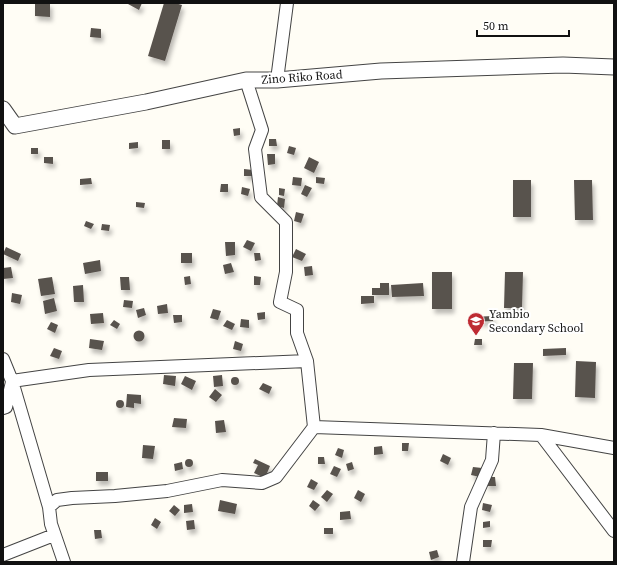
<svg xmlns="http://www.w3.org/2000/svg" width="617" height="565" viewBox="0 0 617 565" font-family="'Source Serif 4',serif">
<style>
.building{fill:#59524d;filter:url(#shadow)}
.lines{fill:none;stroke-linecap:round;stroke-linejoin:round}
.minor-casing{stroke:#444;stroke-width:14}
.tertiary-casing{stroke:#444;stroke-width:17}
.minor{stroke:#fff;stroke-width:12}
.tertiary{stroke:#fff;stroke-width:15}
.labels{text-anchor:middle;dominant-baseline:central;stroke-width:4;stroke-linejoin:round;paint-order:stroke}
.street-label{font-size:12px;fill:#111;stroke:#fff}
.poi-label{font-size:12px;fill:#111;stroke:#fff;text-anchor:start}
</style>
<defs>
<filter id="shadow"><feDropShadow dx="2.5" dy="4.5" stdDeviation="2" flood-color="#0004"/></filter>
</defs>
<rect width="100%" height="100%" fill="#fffdf5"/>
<path class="building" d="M35,3H50V17L35,16Z
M128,3H142L139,10L128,4Z
M164,3H175L182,5L165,61L148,56Z
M91,28L101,29V38L90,37Z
M240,128V135L234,136L233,129Z
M269,139H276L277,146H269Z
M162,140H170V149H162Z
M138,142V148L129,149V143Z
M289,146L296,148L294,155L287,153Z
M31,148H38V154H31Z
M267,154H275V164L268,165Z
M44,157H53V164L44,163Z
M309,157L319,162L314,173L304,168Z
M244,169L253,170L252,176H244Z
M293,177L302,178L301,186L292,185Z
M316,177L325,178L324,184L316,183Z
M91,178L92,184L80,185V179Z
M513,180H531V217H513Z
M574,180H592L593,220H575Z
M221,184H228V192H220Z
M305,185L312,188L307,197L301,194Z
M242,187L250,189L248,196L241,194Z
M279,188L285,189L284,196L279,195Z
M278,197L285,199L284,208L277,206Z
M136,202L145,203L144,208L136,207Z
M296,212L304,214L301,223L294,221Z
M86,221L94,224L91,229L84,226Z
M102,224L110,225L109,231L101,230Z
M247,240L255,243L251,251L243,247Z
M225,242H235V255L226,256Z
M6,247L21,254L18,261L3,254Z
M296,249L306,254L302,261L292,257Z
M181,253H192V263H181Z
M254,253H260L261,260L255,261Z
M100,260L101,271L85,274L83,263Z
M231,263L234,272L225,274L223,265Z
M312,266L313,275L305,276L304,267Z
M11,267L13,278L3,279V268Z
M432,272H452V309H432Z
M505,272H523L522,308H504Z
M190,276L191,284L185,285L184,277Z
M254,276L261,277L260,285H254Z
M52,277L55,294L41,296L38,279Z
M120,277H129L130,290H121Z
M380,283H389V295H372V288H380Z
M423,283L424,296L392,297L391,285Z
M83,285L84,302H74L73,286Z
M12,293L22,295L20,304L11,302Z
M361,296H374V303L361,304Z
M54,298L57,311L45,314L43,301Z
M124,300L133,301L132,308L123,307Z
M167,304L168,313L158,314L157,306Z
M144,308L146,315L138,318L136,310Z
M213,309L221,311L218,320L210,318Z
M265,312V319L258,320L257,313Z
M103,313L104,323L91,324L90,314Z
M173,315H182V322L174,323Z
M493,316V321L473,322L472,317Z
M241,319L249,320V328L240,327Z
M114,320L120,324L117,329L110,325Z
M227,320L235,324L232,330L223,326Z
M51,322L58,325L55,333L47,329Z
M133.5 336a5.5 5.5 0 1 1 11 0a5.5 5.5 0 1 1-11 0Z
M90,339L104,341L102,350L89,348Z
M475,339H482V345H474Z
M235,341L243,344L241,351L233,349Z
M54,348L62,351L59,359L50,356Z
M566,348V355L543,356V349Z
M576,361L596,362L595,398L575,397Z
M514,363H533L532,399H513Z
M164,375L176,376L175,386L163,384Z
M222,375L223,386L214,387L213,376Z
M185,376L196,381L192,390L181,384Z
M231 381a4 4 0 1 1 8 0a4 4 0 1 1-8 0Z
M263,383L272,387L269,394L259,389Z
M215,389L222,395L216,402L209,397Z
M127,394L141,395V404L134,403V408L126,407Z
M116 404a4 4 0 1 1 8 0a4 4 0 1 1-8 0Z
M174,418L187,419L186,428L172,427Z
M224,420L226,432L216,433L215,421Z
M402,443H409L408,451H402Z
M143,445L155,446L153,459L142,458Z
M382,446L383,454L374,455V447Z
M338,448L344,450L342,458L335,455Z
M443,454L451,458L448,465L440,461Z
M318,457H324L325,464H318Z
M255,459L270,466L265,478L254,473L258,465L253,463Z
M185 463a4 4 0 1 1 8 0a4 4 0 1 1-8 0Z
M182,462L183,469L175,471L174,464Z
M352,462L354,469L348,471L346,464Z
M334,466L341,469L337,477L330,474Z
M473,467L482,468L480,477L471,475Z
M96,472H108V481H96Z
M486,477H495L496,486H486Z
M311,479L318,483L314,490L307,487Z
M327,490L333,494L327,502L321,497Z
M358,490L365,494L361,502L354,498Z
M220,500L237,504L235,514L218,511Z
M313,500L320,505L315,511L309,506Z
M483,503L492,505L490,512L482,510Z
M192,504L193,512L184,513V505Z
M174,505L180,510L175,516L169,511Z
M350,511L351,519L340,520V512Z
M155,518L161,522L157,529L151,525Z
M194,520L195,529L187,530L186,521Z
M490,521V527L483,528V522Z
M324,528H333V534H324Z
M94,530H101L102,538L95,539Z
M483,540H492L491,547H483Z
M437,550L439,557L431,560L429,552Z"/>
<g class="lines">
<g class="minor-casing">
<path id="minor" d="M246,80L262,130L255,149L261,197L286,222V272L280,302L297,310V333L307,361L314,427
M277,80L287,3
M3,359L12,381L89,370L307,361
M12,381L49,507
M3,408L6,407L12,382
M541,435L614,531
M3,555L54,535
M64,562L51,524L49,507L57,500L72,498L115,496L167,491L222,480L262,483L276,477L314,427L541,435L614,448
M463,562L471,507L492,460L494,433"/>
</g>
<g class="tertiary-casing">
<path id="tertiary" d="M3,109L15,126L146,102L246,80H277L381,71L563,65L614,67"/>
</g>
<use href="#minor" class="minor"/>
<use href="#tertiary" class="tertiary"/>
</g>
<defs>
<g id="school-pin" transform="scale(0.9)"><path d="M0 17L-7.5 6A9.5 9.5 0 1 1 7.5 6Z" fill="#be2b32" stroke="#fff"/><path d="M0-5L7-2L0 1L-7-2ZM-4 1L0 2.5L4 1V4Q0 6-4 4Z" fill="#fff"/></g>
</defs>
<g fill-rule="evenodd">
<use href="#school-pin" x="476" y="321"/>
</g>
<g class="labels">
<g class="street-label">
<text transform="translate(302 77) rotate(-4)">Zino Riko Road</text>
</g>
<g class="poi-label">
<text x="489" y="314">Yambio<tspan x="489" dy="14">Secondary School</tspan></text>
</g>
</g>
<rect width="617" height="565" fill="none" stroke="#111111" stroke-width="8"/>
<path d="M477 30v6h92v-6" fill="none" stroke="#111111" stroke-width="2"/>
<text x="483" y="30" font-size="12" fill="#111111" stroke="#ffffff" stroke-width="3" paint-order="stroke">50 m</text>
</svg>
